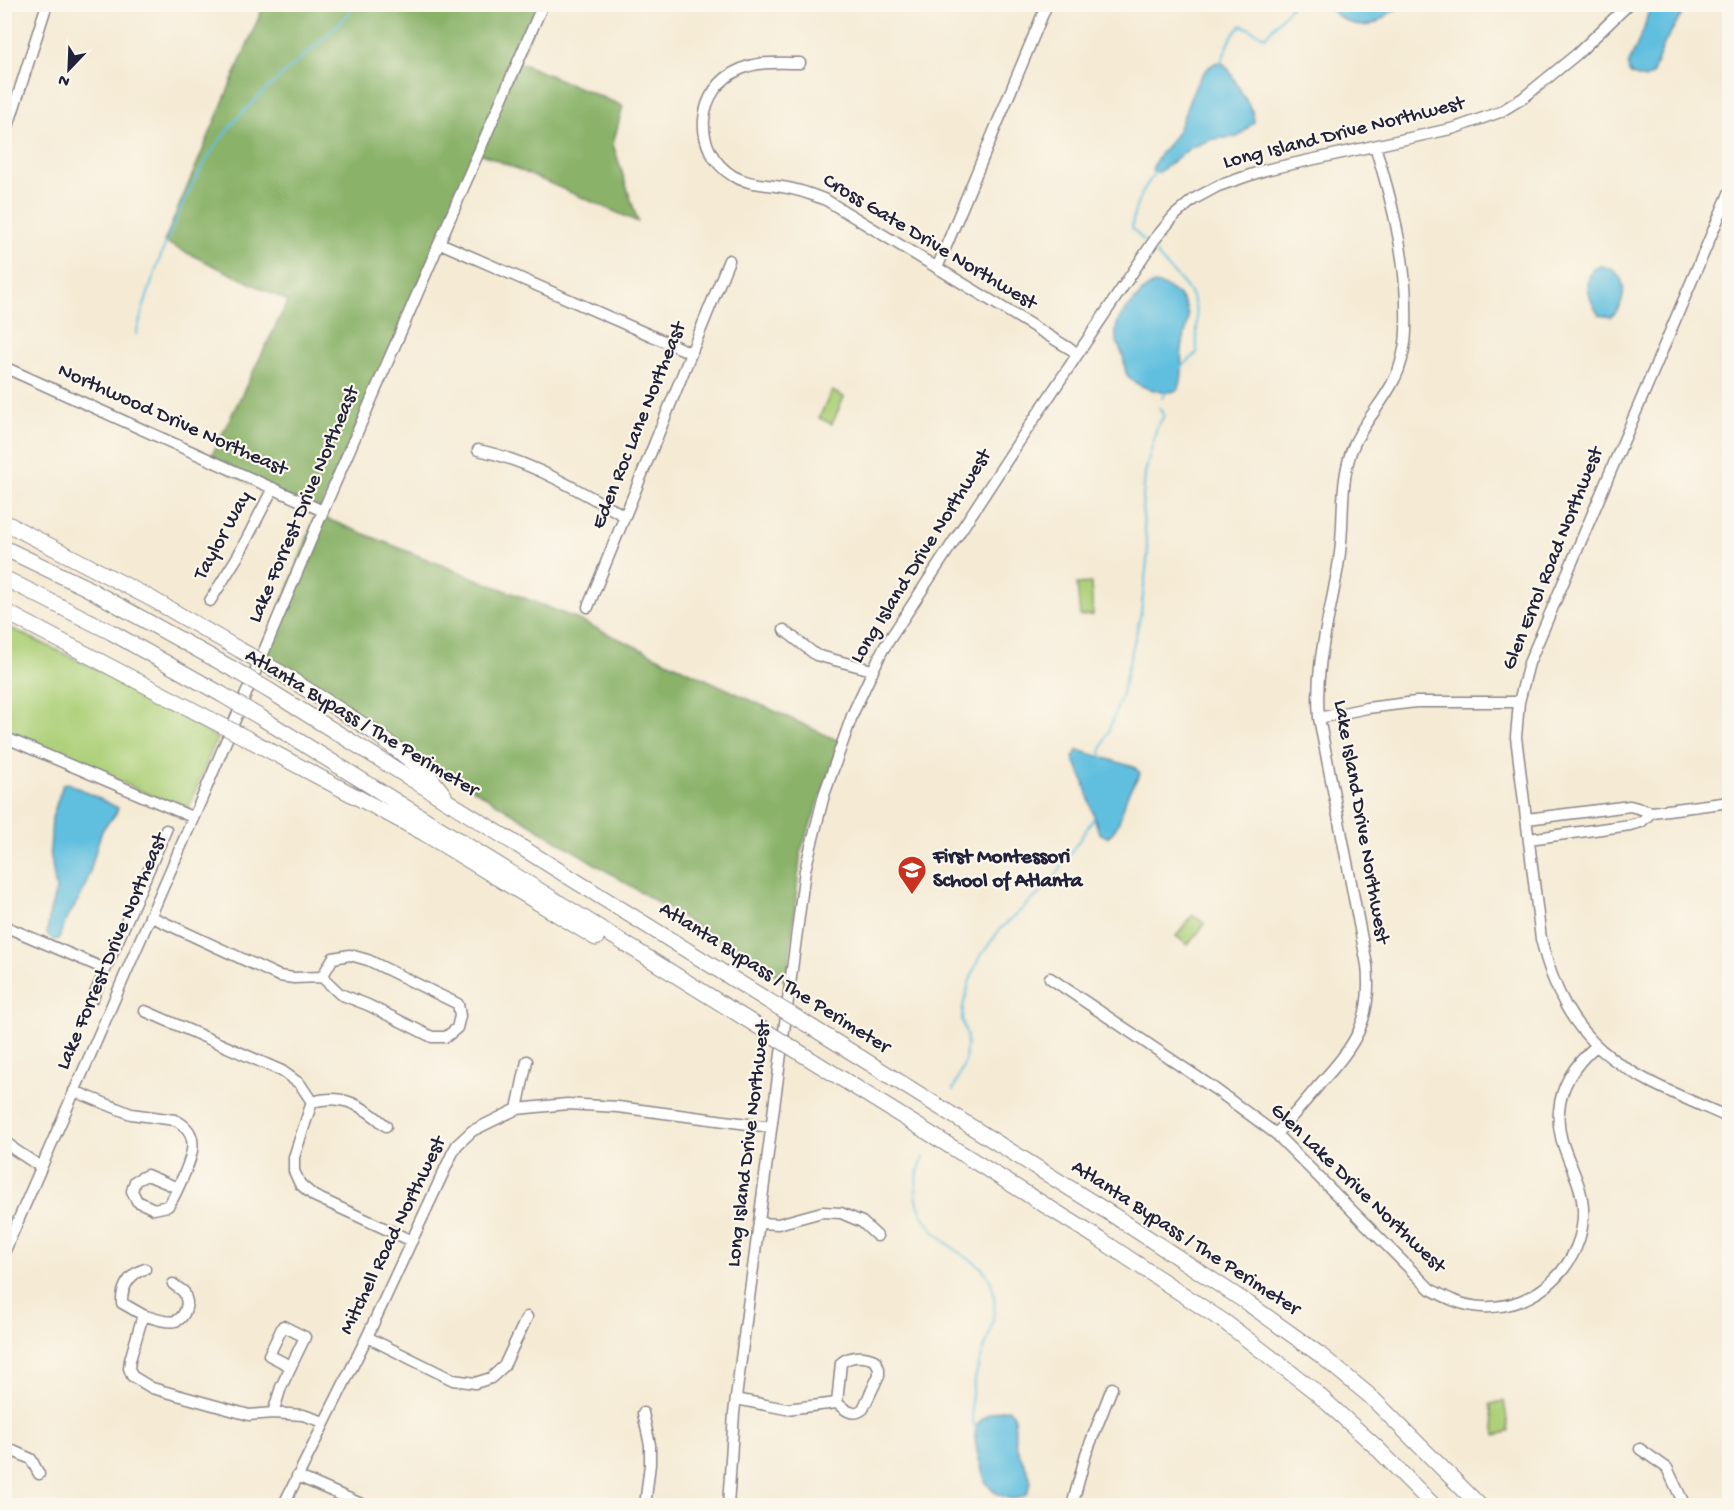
<svg xmlns="http://www.w3.org/2000/svg" width="1734" height="1510" viewBox="0 0 1734 1510" font-family="'Gochi Hand',sans-serif">
<style>
.green{fill:#add079;stroke:#68795a;stroke-width:1.5}
.forest{fill:#8ab269;stroke:#566a52;stroke-width:1.5}
.water{fill:#61bfdf;stroke:#42708d;stroke-width:1.5}
.lines{fill:none;stroke-linecap:round;stroke-linejoin:round}
.stream{stroke:#61bfdf;stroke-width:2}
.minor-casing{stroke:#8c8688;stroke-width:13}
.highway-casing{stroke:#8c8688;stroke-width:17}
.minor{stroke:#fff;stroke-width:10}
.highway{stroke:#fff;stroke-width:15}
.highway-bridge-casing{stroke:#8c8688;stroke-width:17;stroke-linecap:butt}
.highway-bridge{stroke:#fff;stroke-width:15}
.labels{text-anchor:middle;dominant-baseline:central;stroke-width:4.5;stroke-linejoin:round;paint-order:stroke}
.street-label{font-size:21px;fill:#22223b;stroke:#fbf7ec}
.poi-label{font-size:21px;font-weight:bold;fill:#22223b;stroke:#fbf7ec;text-anchor:start}
</style>
<rect width="100%" height="100%" fill="#fbf7ec"/>
<filter id="ink" filterUnits="userSpaceOnUse"><feTurbulence type="fractalNoise" baseFrequency=".0167" numOctaves="2"/><feDisplacementMap in="SourceGraphic" scale="12" xChannelSelector="R" yChannelSelector="G"/><feConvolveMatrix kernelMatrix="1 2 1 2 8 2 1 2 1" color-interpolation-filters="sRGB"/></filter>
<filter id="wash" filterUnits="userSpaceOnUse"><feTurbulence type="fractalNoise" baseFrequency=".008" numOctaves="4" result="noise"/><feDisplacementMap in="SourceGraphic" scale="24" xChannelSelector="R" yChannelSelector="G"/><feGaussianBlur stdDeviation="1.35" result="paint"/><feColorMatrix in="noise" values="0 0 0 0 0 0 0 0 0 0 0 0 0 0 0 0 0 1.4 0 .05"/><feComposite in="paint" operator="in"/></filter>
<g filter="url(#wash)">
<rect width="100%" height="100%" fill="#f5ebd5"/>
<path class="green" d="M832,391L844,397L832,424L819,418Z
M1091,583L1093,615L1080,616L1077,584Z
M4,625L136,688L217,738L187,811L5,731Z
M1193,915L1205,924L1188,945L1176,936Z
M1504,1401L1509,1432L1496,1435L1490,1404Z"/>
<path class="forest" d="M264,5H543L518,62L623,106L613,144L638,222L478,152L317,515L572,617L841,742L801,850L787,982L262,659L316,515L208,463L288,301L164,242Z"/>
<path class="water" d="M1325,5H1408C1395,7 1387,16 1375,23C1357,33 1337,16 1325,5Z
M1650,5H1674L1682,10V14L1665,42L1652,75L1645,79L1632,75L1629,72L1628,65L1644,29Z
M1217,62L1224,64L1229,70L1253,113L1254,122L1238,137L1213,139L1190,148L1158,173L1152,171C1154,157 1168,147 1175,135C1189,113 1191,75 1217,62Z
M1600,266C1628,268 1630,301 1611,317L1599,315C1590,302 1583,283 1593,269Z
M1154,284C1170,285 1188,299 1188,317C1188,327 1183,338 1182,349C1180,363 1185,376 1178,390C1166,396 1135,387 1127,375C1124,369 1125,362 1123,356C1120,347 1114,340 1116,330C1117,318 1123,314 1130,306C1137,298 1144,288 1154,284Z
M1078,750L1134,767L1140,773C1138,780 1131,786 1128,794C1122,807 1121,829 1107,837L1099,833L1083,779L1073,758Z
M68,783L118,808C116,818 106,822 102,831C94,851 92,873 82,893C73,911 64,918 59,939L54,940L47,934L50,912L56,890L50,851L52,818L63,784Z
M1008,1409C1017,1414 1014,1431 1015,1441C1018,1456 1029,1467 1031,1482L1027,1494C1012,1505 994,1495 985,1481C977,1448 959,1415 1008,1409Z"/>
<g class="lines">
<path class="stream" d="M1221,62L1232,36L1242,25L1265,37L1293,4
M1144,241L1132,228C1134,204 1142,192 1155,172
M1156,253C1165,268 1181,277 1190,293C1200,310 1196,333 1197,353L1181,368
M136,334C157,258 189,168 245,110C281,73 323,43 358,4
M1162,398L1167,391
M1103,758L1101,751L1121,697L1141,613L1148,553L1142,509L1145,473L1157,427L1164,416L1159,408
M953,1090L965,1062L967,1037L962,1020L963,1007L969,983L978,960L1000,929L1050,884L1094,818
M924,1157C904,1197 923,1227 957,1251C971,1261 986,1266 992,1285C1006,1334 956,1378 976,1429"/>
</g>
</g>
<g filter="url(#ink)">
<g class="lines">
<g class="minor-casing">
<path id="minor" d="M800,63C780,63 759,61 741,69C695,88 691,150 733,176C749,185 765,184 782,187C797,189 811,194 826,200L1077,353
M4,139L47,4
M1730,191L1529,663L1519,702L1516,737L1541,939C1569,1056 1630,1074 1730,1118
M440,243L691,353
M937,268L1047,4
M4,367L323,511
M478,450C531,461 577,490 625,516
M210,601L238,556L273,488
M588,607L729,260
M784,630L816,655L872,670
M1319,718L1367,708L1416,702H1519
M4,737L192,817
M1527,819L1630,806L1652,812L1730,802
M1529,839L1630,825L1641,822L1652,812
M150,916L279,976L294,978L322,977
M4,926L105,969
M350,955L368,960L458,1004L460,1016L457,1028L446,1037H432L368,1005L340,994L322,977L333,958Z
M1050,978L1215,1089L1276,1134L1430,1289C1447,1298 1462,1306 1482,1307C1537,1310 1586,1263 1583,1208C1581,1173 1555,1147 1559,1111C1561,1084 1576,1063 1596,1046
M93,998L166,830
M145,1011L282,1071L300,1084L312,1102
M74,1091L131,1114L175,1120C202,1133 192,1156 183,1177C178,1187 175,1197 168,1206L154,1209L137,1201L132,1191L135,1181L147,1175L178,1188
M312,1102L294,1157V1171L300,1184L314,1196L412,1241
M312,1102C342,1093 364,1106 386,1126
M517,1109L527,1061
M1276,1134C1291,1118 1305,1102 1319,1085C1355,1045 1373,1021 1367,965L1319,718C1314,662 1331,615 1339,560C1345,524 1339,488 1351,452C1361,424 1383,404 1395,378C1401,367 1403,355 1405,343C1407,329 1406,315 1406,302C1404,248 1391,198 1375,146
M4,1140L15,1150L41,1167
M760,1223L778,1224L822,1212L841,1213L862,1222L877,1236
M4,1253L205,791L323,511L543,4
M145,1269C130,1273 121,1288 122,1303L143,1315L130,1360L129,1368L132,1376L152,1388L249,1415L273,1413L303,1415L324,1422
M143,1315C162,1321 184,1331 187,1302L184,1292L173,1284
M367,1337L453,1380L475,1383L491,1378L504,1366L527,1317
M736,1399L786,1409L837,1403L841,1363C850,1355 865,1355 876,1361L879,1369V1375L863,1409C853,1417 845,1410 837,1403
M273,1413L281,1387L305,1337L283,1326L269,1355L290,1366
M643,1413L650,1445V1464L645,1506
M4,1447L31,1459L39,1474
M1640,1449L1667,1468L1685,1506
M297,1476L366,1506
M283,1506L367,1337L452,1154L457,1145L472,1131L517,1109L567,1104L618,1107L771,1127
M728,1506L734,1413L805,870L824,795L853,713L882,651L1020,440L1155,239L1174,216L1194,199L1218,186L1265,170L1455,128L1500,112L1523,98L1577,54L1629,4
M1072,1506L1086,1454L1112,1388"/>
</g>
<g class="highway-casing">
<path id="highway" d="M4,522L152,599L240,650
M4,548L85,587L231,668
M4,578L111,632L221,694
M4,611L202,715
M279,672L374,732L426,772L444,795
M270,691L767,1000
M260,717L764,1030
M250,740L424,833L596,938
M805,1023L1116,1217L1249,1304L1319,1354L1370,1396L1480,1506
M802,1054L1101,1240L1226,1323L1312,1389L1375,1446L1434,1506"/>
</g>
<use href="#minor" class="minor"/>
<use href="#highway" class="highway"/>
<g class="highway-bridge-casing">
<path id="highway-bridge" d="M240,650L279,672
M231,668L270,691
M221,694L260,717
M202,715L250,740
M767,1000L805,1023
M764,1030L802,1054"/>
</g>
<use href="#highway-bridge" class="highway-bridge"/>
</g>
</g>
<defs>
<g id="school-pin" transform="scale(1.5)"><path d="M0 17L-7.5 6A9.5 9.5 0 1 1 7.5 6Z" fill="#c8321e" stroke="#fbf7ec"/><path d="M0-5L7-2L0 1L-7-2ZM-4 1L0 2.5L4 1V4Q0 6-4 4Z" fill="#fff"/></g>
</defs>
<g fill-rule="evenodd">
<use href="#school-pin" x="912" y="870"/>
</g>
<g class="labels">
<g class="street-label">
<text transform="translate(1344 134) rotate(-14)">Long Island Drive Northwest</text>
<text transform="translate(929 243) rotate(31)">Cross Gate Drive Northwest</text>
<text transform="translate(172 421) rotate(24)">Northwood Drive Northeast</text>
<text transform="translate(640 426) rotate(-68)">Eden Roc Lane Northeast</text>
<text transform="translate(305 505) rotate(-67)">Lake Forrest Drive Northeast</text>
<text transform="translate(224 536) rotate(-61)">Taylor Way</text>
<text transform="translate(922 557) rotate(-58)">Long Island Drive Northwest</text>
<text transform="translate(1554 559) rotate(-68)">Glen Errol Road Northwest</text>
<text transform="translate(361 724) rotate(31)">Atlanta Bypass / The Perimeter</text>
<text transform="translate(1360 822) rotate(80)">Lake Island Drive Northwest</text>
<text transform="translate(113 952) rotate(-67)">Lake Forrest Drive Northeast</text>
<text transform="translate(774 979) rotate(32)">Atlanta Bypass / The Perimeter</text>
<text transform="translate(750 1144) rotate(-83)">Long Island Drive Northwest</text>
<text transform="translate(1357 1189) rotate(44)">Glen Lake Drive Northwest</text>
<text transform="translate(394 1236) rotate(-64)">Mitchell Road Northwest</text>
<text transform="translate(1185 1239) rotate(33)">Atlanta Bypass / The Perimeter</text>
</g>
<g class="poi-label">
<text x="933" y="858">First Montessori<tspan x="933" dy="24">School of Atlanta</tspan></text>
</g>
</g>
<rect width="1734" height="1510" fill="none" stroke="#fbf7ec" stroke-width="24"/>
<g transform="translate(69 69) rotate(203)" stroke="#fbf7ec" stroke-width="4.5" paint-order="stroke">
<path d="M0-4.5L10 22L0 15L-10 22Z" fill="#22223b"/>
<text y="-9" font-size="16" font-weight="bold" text-anchor="middle" fill="#22223b">N</text>
</g>
</svg>
